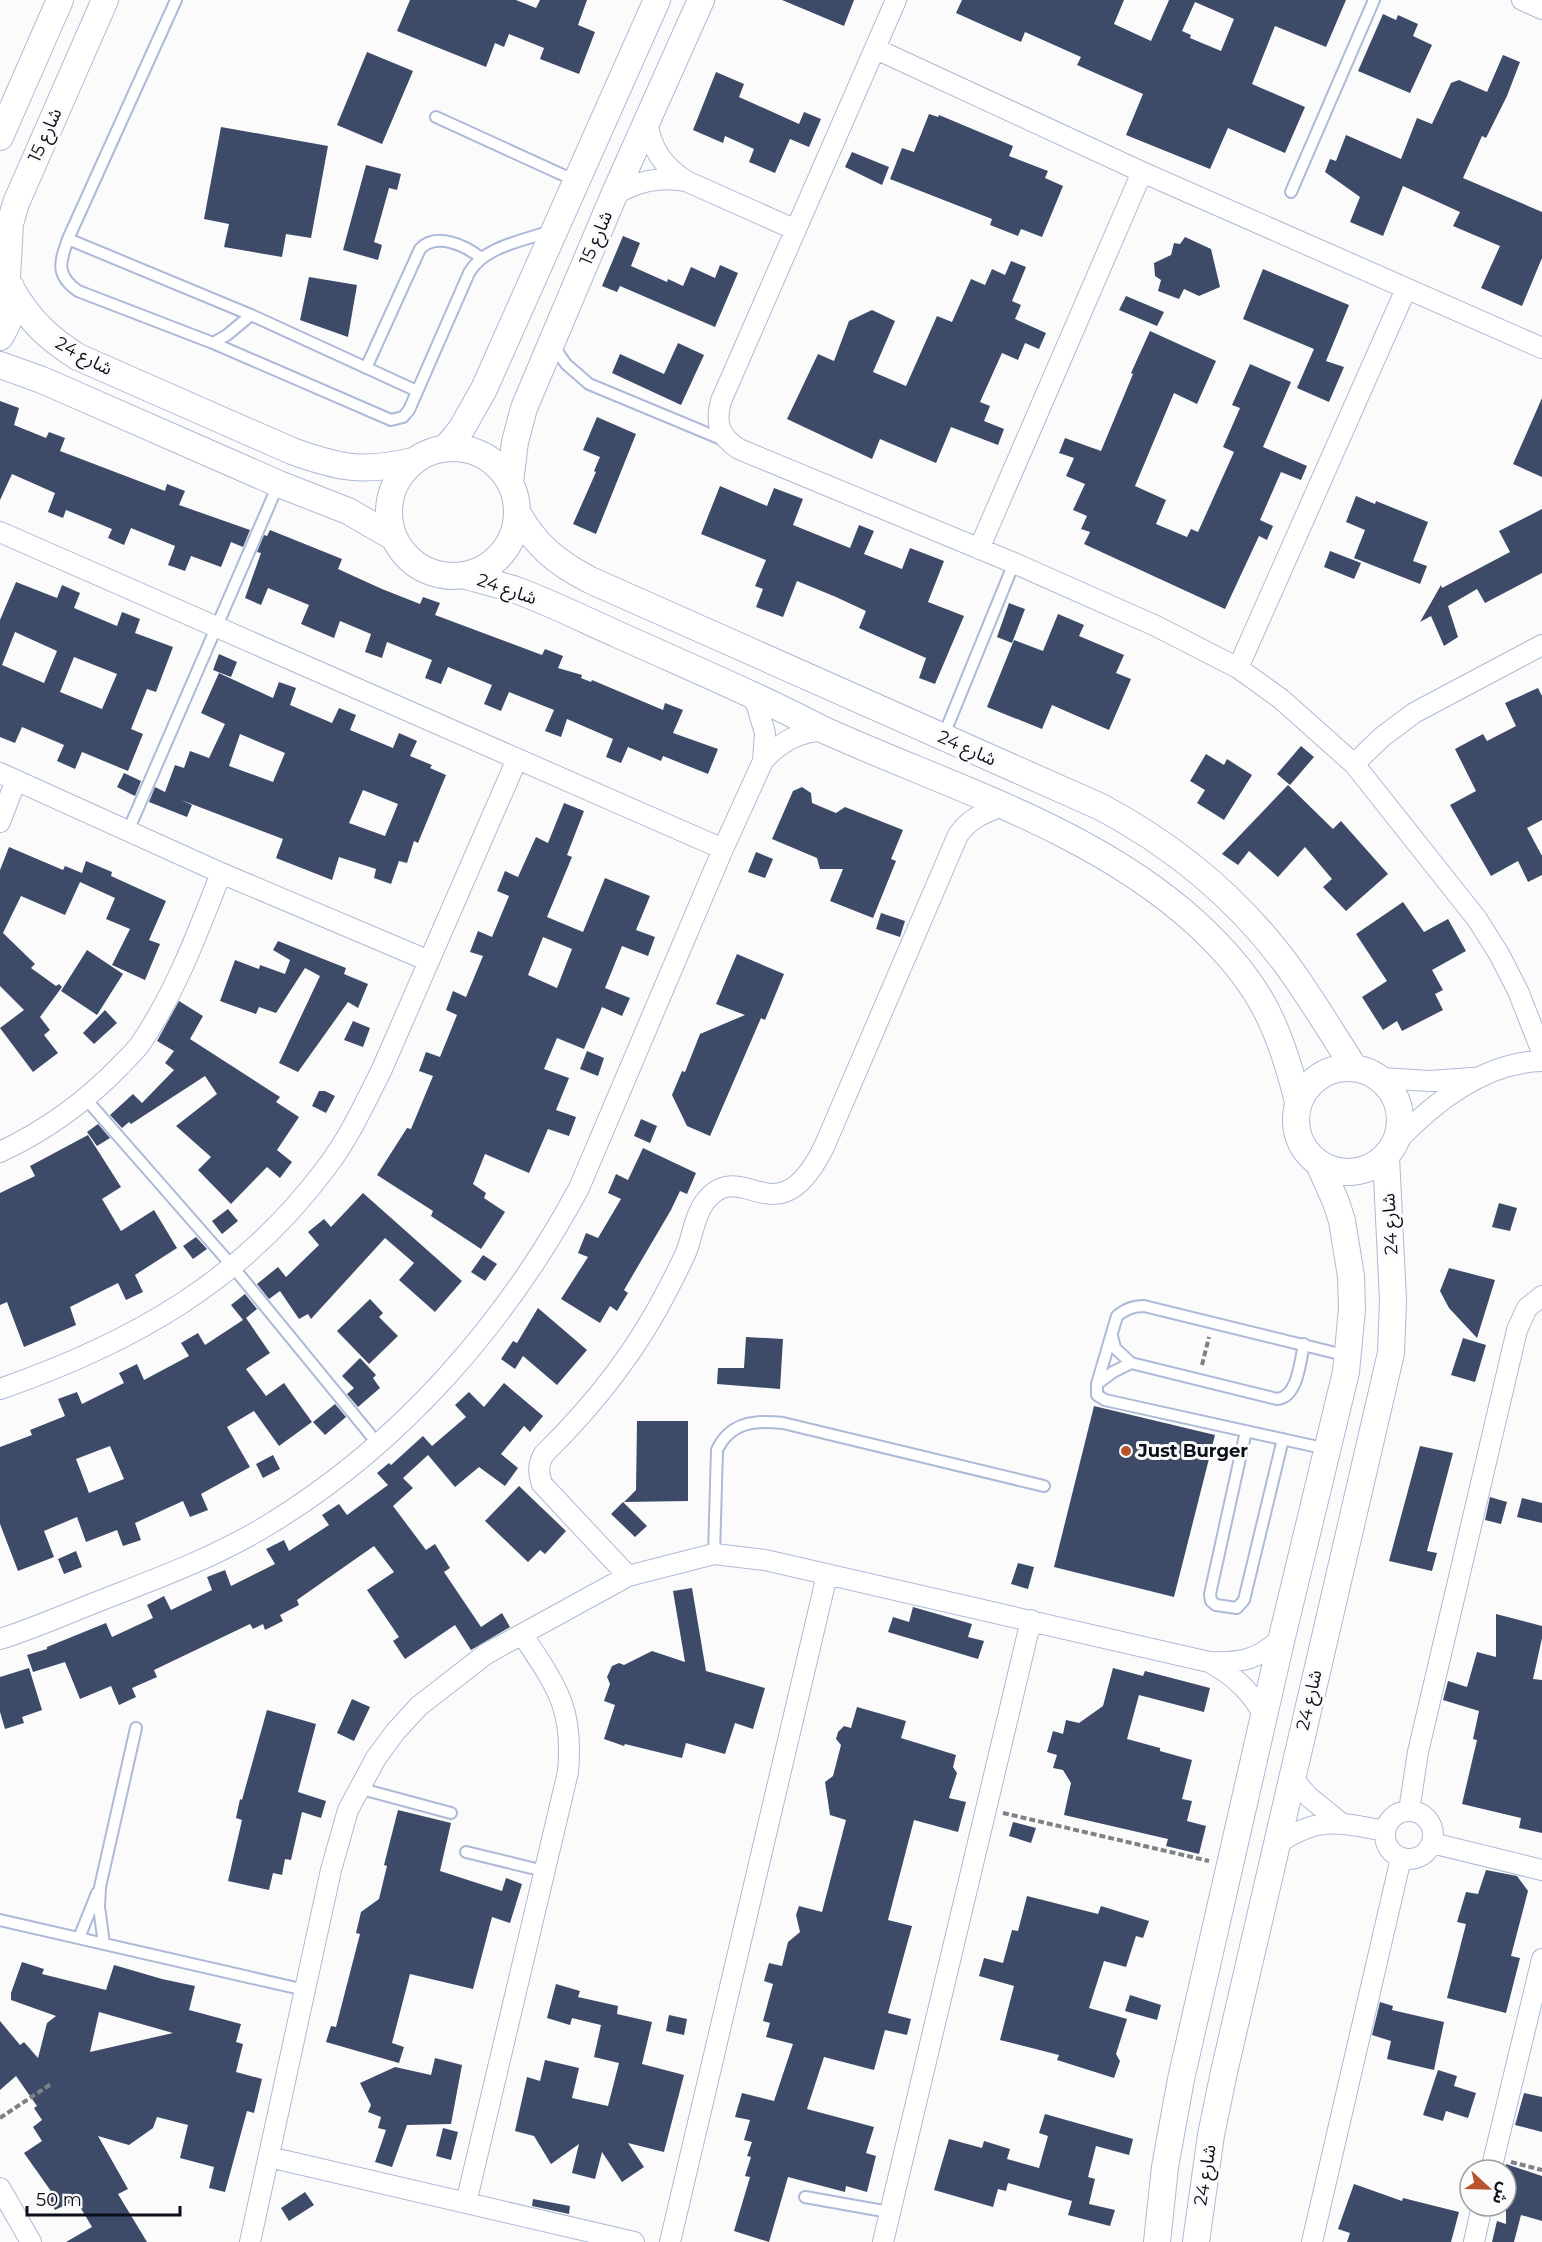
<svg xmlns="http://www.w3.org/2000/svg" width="1542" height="2242" viewBox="0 0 1542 2242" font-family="Montserrat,'Noto Sans Arabic',sans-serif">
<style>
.building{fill:#3d4b69;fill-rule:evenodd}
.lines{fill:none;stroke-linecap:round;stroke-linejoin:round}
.service-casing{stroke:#adbad7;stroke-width:14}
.minor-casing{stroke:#adbad7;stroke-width:22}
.tertiary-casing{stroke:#adbad7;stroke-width:28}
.path{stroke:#7f8187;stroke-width:4;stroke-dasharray:6 3;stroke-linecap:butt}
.service{stroke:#fff;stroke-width:10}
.minor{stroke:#fff;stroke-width:20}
.tertiary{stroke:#fff;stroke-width:26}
.poi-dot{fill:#ba532c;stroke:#fbfbfb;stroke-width:2}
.labels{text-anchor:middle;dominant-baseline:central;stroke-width:6;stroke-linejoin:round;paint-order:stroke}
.street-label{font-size:18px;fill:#0b0f19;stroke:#fbfbfb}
.poi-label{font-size:18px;font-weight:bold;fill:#0b0f19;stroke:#fbfbfb;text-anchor:start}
</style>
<rect width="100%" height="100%" fill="#fbfbfb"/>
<path class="building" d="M410,0H516L536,8L540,0H587L578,25L595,32L579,74L540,59L544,48L509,34L504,47L495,43L486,67L397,31Z
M782,0H854L844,26Z
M962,0H1124L1114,24L1151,41L1169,0H1346L1326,47L1275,26L1252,84L1305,107L1285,153L1228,128L1210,169L1126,135L1143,94L1077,65L1081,57L1025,32L1021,42L956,13ZM1195,2L1234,19L1221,51L1190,38L1191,35L1182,31Z
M1383,14L1396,20L1398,15L1418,24L1413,36L1432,45L1410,93L1358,71Z
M367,52L413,71L382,144L337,125Z
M1503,55L1520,62L1507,96L1486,138L1482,136L1463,178L1542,212V258L1522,306L1481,288L1500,246L1453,226L1460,212L1403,186L1383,236L1350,222L1360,197L1325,172L1330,159L1336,161L1346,135L1401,159L1417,118L1432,124L1451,83L1459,80L1487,92Z
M716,72L744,84L739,97L799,124L804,112L821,119L809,147L790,139L775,173L749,162L754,149L725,136L723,143L693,130Z
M929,114L938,117L939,115L1013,146L1009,156L1048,171L1045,178L1063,186L1042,237L1021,229L1018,236L990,225L992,219L890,179L902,148L914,152Z
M221,127L328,146L311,238L286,234L282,257L224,247L229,224L204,219Z
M852,152L889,167L882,185L845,167Z
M366,165L401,174L397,190L389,188L374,242L382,245L378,260L343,250Z
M623,236L640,243L631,266L667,282L668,279L683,286L691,267L715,278L720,265L738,273L715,327L620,286L617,292L602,286Z
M1185,237L1211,249L1220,287L1199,296L1184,289L1179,299L1158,291L1161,280L1155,276L1154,263L1171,255L1174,243L1180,244Z
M1011,261L1026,267L1012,301L1021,305L1015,319L1046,333L1039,349L1025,343L1018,360L1002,353L980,402L990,406L984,421L1004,429L998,445L951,427L936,463L880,439L872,459L787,419L818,354L834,361L849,321L872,310L895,321L873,372L906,386L937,316L952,322L971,279L985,285L992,269L1005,275Z
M1263,269L1349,305L1326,361L1344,367L1329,402L1297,388L1314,349L1243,319Z
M309,277L357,285L348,337L300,320Z
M1126,296L1164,312L1157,326L1119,310Z
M1150,331L1216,361L1197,404L1174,393L1135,486L1166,500L1156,524L1187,537L1191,529L1198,532L1234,452L1223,447L1240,408L1232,405L1250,364L1291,382L1263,447L1307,466L1301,480L1281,472L1260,520L1273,526L1267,540L1259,536L1225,609L1084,544L1090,532L1081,529L1087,516L1073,510L1085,484L1066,476L1074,458L1059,453L1065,438L1101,451L1133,374L1131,373Z
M678,343L704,355L681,405L612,373L620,354L664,374Z
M1542,398V477L1513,464Z
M0,401L19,408L14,425L46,438L49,432L65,438L60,451L165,491L167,484L185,491L179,505L250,530L243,547L231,542L221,567L191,556L185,571L168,565L175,546L131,528L124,545L108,538L112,529L66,510L63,518L48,512L55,493L12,474L0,500Z
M597,417L636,434L596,534L573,524L596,472L594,471L600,457L583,450Z
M720,486L767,506L774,488L803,499L793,525L850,548L859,525L874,531L864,554L902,569L910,548L944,561L928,602L964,616L935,684L919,678L926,658L859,628L866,611L836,597L797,581L783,617L756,607L763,589L755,586L766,560L701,534Z
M1356,496L1375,504L1376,501L1428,522L1413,561L1427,566L1420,584L1354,558L1365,530L1346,522Z
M1542,509V573L1485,603L1477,589L1448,606L1458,637L1444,646L1431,616L1420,622L1441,585L1442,588L1510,552L1499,531Z
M270,530L342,559L338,569L382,589L420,604L423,597L440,603L435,615L542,655L545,649L563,656L558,668L582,675L581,678L591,682L592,680L663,710L665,703L683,710L673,733L718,749L708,774L663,756L661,761L628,747L621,763L606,757L613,739L567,719L561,737L545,731L554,710L509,692L501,711L484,704L492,685L448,667L441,684L425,678L432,660L387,642L382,658L365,652L371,634L340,621L334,638L301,624L309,605L268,588L261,605L245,598L261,553L257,552L264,535L267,536Z
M1330,551L1361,563L1354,579L1324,567Z
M16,582L57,598L62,585L80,593L74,608L117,626L122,612L140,619L135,633L173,647L156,692L147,689L131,729L143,734L128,771L82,752L75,769L57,761L64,745L22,727L15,743L0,737V620ZM15,632L57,651L44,683L2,665ZM74,657L117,674L102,709L60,692Z
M1009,603L1025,609L1012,643L997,637Z
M1058,614L1084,625L1079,636L1124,655L1116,673L1131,679L1109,730L1052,705L1042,729L987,707L1014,640L1043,651Z
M219,654L237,662L231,677L213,670Z
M219,673L273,698L279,682L296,688L290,705L332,723L339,708L356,715L350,730L393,748L399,733L417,741L410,756L432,765L430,768L446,775L418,843L414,841L407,863L399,861L391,884L374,878L376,869L339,857L332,880L276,858L283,839L181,800L192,805L187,817L149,802L155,787L165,792L175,765L184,768L190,751L209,758L225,724L201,713ZM240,734L285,753L273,782L229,766ZM363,790L398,804L385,836L349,823Z
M1538,688L1542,696V820L1527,828L1542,856V875L1528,882L1518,861L1491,876L1450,805L1476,791L1455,749L1483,734L1487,741L1516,726L1505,703Z
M1301,746L1314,757L1290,785L1277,774Z
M1206,754L1224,765L1227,759L1252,775L1224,820L1197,803L1205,790L1190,781Z
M124,773L141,781L135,796L117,787Z
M1288,785L1333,829L1341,821L1388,874L1346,911L1323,887L1332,879L1305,847L1278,877L1249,851L1238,865L1222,854Z
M802,787L811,793L812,803L836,813L845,807L903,830L891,859L896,861L873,918L830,901L843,869H820L817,858L772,839L793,791Z
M564,803L584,811L567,855L572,857L547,917L583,932L605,878L650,896L636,930L655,937L648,956L622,946L605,988L630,998L622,1016L602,1007L584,1049L557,1038L544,1069L569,1078L556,1110L576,1117L569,1136L548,1129L529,1173L485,1154L473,1184L486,1193L484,1198L505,1212L481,1249L431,1216L433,1211L377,1175L407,1128L411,1129L433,1076L419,1071L426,1052L440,1057L457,1015L446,1010L453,991L466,997L483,956L470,952L478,931L492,937L509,896L497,891L505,871L518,877L536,837L548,843ZM543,937L572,949L557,988L528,975Z
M9,847L63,870L65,866L82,873L86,861L112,872L111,876L166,901L149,940L160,944L145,980L112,965L130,929L106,919L115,898L80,882L65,915L21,896L3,933L35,964L31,968L56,986L59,984L62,987L40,1017L50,1030L44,1035L58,1053L33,1072L0,1028L24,1010L0,986V870Z
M756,852L773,859L765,878L748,872Z
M1403,902L1424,932L1448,919L1466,951L1432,970L1443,990L1435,994L1443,1010L1402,1031L1397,1021L1383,1030L1362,997L1387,981L1356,934Z
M881,913L905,921L900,937L876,929Z
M278,941L346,968L344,974L368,984L358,1008L348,1002L298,1072L279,1063L320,976L305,968L276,1013L259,1007L256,1014L220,1001L235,960L259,969L260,965L285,974L290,960L273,950Z
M87,950L123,974L97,1015L61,991Z
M737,954L784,974L765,1020L761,1018L710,1136L687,1126L672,1095L682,1071L685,1072L700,1034L745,1015L716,1004Z
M179,1001L203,1016L190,1039L280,1097L276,1102L299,1117L277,1150L292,1162L280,1178L267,1167L231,1204L198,1170L211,1157L176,1126L217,1094L205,1076L131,1124L129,1122L122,1128L110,1115L133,1094L142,1103L174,1070L165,1063L174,1051L157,1041Z
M105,1010L117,1023L94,1044L83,1033Z
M353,1021L370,1028L363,1047L344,1040Z
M587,1051L604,1058L598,1076L580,1069Z
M319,1091H325L335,1096L326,1113L312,1106Z
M641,1119L657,1126L650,1143L634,1136Z
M98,1124L110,1138L97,1146L87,1132Z
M88,1135L121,1187L102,1199L121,1231L154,1210L177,1248L135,1275L143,1292L126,1300L118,1283L70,1307L76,1325L24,1347L7,1302L0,1305V1193L35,1176L30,1166Z
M643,1148L696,1173L687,1194L680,1191L671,1210L624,1290L628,1293L617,1311L610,1306L600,1323L561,1299L588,1257L578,1253L586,1233L598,1238L621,1199L608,1193L616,1174L628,1180Z
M363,1193L462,1281L435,1312L399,1280L414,1263L385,1238L311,1319L308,1314L299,1319L280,1291L269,1299L257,1284L278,1267L286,1277L319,1245L308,1232L324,1219L331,1227Z
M1499,1203L1517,1208L1510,1231L1492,1227Z
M228,1209L238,1221L222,1234L212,1221Z
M196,1237L207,1249L193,1259L183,1246Z
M483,1255L497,1264L485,1281L471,1272Z
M1449,1268L1495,1280L1477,1338L1449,1308L1440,1291Z
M245,1294L257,1309L246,1318L270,1353L246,1369L266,1396L284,1383L312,1422L279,1446L254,1411L227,1427L250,1467L201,1494L208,1510L190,1517L183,1501L135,1523L141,1540L123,1546L117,1530L86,1542L77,1517L44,1531L54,1557L18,1571L0,1524V1447L32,1435L30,1430L65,1416L58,1399L77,1392L82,1404L124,1383L119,1373L137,1364L144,1380L189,1356L181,1343L198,1333L205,1345L243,1320L231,1305ZM110,1446L124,1479L89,1493L76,1459Z
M370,1299L383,1313L379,1317L398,1336L369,1364L337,1331Z
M538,1308L587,1350L557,1385L523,1356L515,1369L501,1359L513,1341L517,1343Z
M746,1337L783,1339L780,1389L717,1384L718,1368H744Z
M1463,1338L1486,1345L1475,1382L1451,1375Z
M360,1358L376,1375L373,1378L380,1388L358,1407L347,1394L354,1388L342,1376Z
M504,1383L543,1416L530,1432L524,1426L501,1454L518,1468L505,1486L479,1467L455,1487L428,1455L403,1478L413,1488L393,1506L426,1550L435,1544L450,1568L444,1572L481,1627L502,1613L510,1627L471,1650L455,1625L405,1659L393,1641L399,1637L367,1590L394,1572L374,1546L297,1600L299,1605L280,1615L283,1621L265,1630L263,1624L253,1629L250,1624L154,1670L157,1677L132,1688L136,1697L119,1705L111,1686L80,1699L65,1662L33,1672L27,1655L47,1649V1647L106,1623L112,1637L153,1618L147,1605L164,1596L171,1610L212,1590L207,1577L225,1570L231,1586L275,1564L266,1549L284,1540L289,1551L329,1525L322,1515L339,1504L347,1515L388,1485L377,1473L389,1463L391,1465L423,1436L432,1446L466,1417L455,1405L469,1392L484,1407Z
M335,1404L346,1417L325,1435L313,1422Z
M1094,1406L1215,1435L1174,1597L1054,1567Z
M637,1421H688V1501L624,1502L636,1490Z
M1420,1446L1453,1453L1427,1551L1437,1553L1432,1571L1389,1561Z
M273,1455L280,1469L263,1478L256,1464Z
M519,1486L566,1531L545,1554L540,1550L528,1562L485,1521Z
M1490,1497L1507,1502L1501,1524L1485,1520Z
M1522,1498L1542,1503V1523L1517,1517Z
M623,1502L647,1526L635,1537L611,1514Z
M76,1551L82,1567L64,1574L58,1559Z
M1018,1563L1034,1567L1028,1589L1011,1584Z
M692,1588L706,1671L765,1688L753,1729L735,1723L725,1754L686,1743L682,1758L625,1744L624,1746L604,1739L615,1705L604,1701L610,1684L607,1677L612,1666L619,1663L624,1665L652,1651L685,1662L673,1591Z
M913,1607L972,1624L968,1637L984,1641L978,1659L888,1632L893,1617L909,1622Z
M1496,1614L1542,1626V1638L1533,1679L1542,1680V1833L1519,1828L1521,1818L1462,1804L1477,1740L1473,1739L1479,1711L1443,1700L1448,1681L1467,1687L1477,1652L1496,1657Z
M29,1668L42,1710L22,1717L24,1723L5,1729L0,1712V1677Z
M1113,1668L1143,1676L1145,1671L1210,1688L1204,1712L1139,1695L1127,1739L1160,1748V1751L1192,1760L1182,1799L1192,1801L1187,1821L1206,1826L1199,1854L1166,1846L1168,1839L1064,1815L1071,1783L1063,1770L1053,1768L1057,1755L1047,1752L1053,1731L1063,1734L1066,1720L1079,1723L1103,1706Z
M352,1699L370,1707L354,1741L337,1733Z
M857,1707L906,1721L901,1738L956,1755L953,1767L957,1773L949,1798L966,1802L958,1832L914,1820L888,1920L912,1926L888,2013L911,2019L907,2035L885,2030L874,2070L824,2057L807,2109L874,2127L866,2153L876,2156L867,2192L846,2186L845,2192L788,2177L769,2242L734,2231L750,2177L745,2176L751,2157L747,2156L752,2142L744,2140L750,2120L735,2117L742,2093L774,2101L793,2044L766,2037L770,2023L763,2021L773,1984L764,1981L769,1963L782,1966L788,1942L800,1932L796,1915L799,1906L822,1912L846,1820L830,1815L825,1782L833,1776L841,1745L836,1739L838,1732L844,1726L851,1728Z
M267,1710L316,1724L298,1792L326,1801L321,1818L302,1812L291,1860L285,1859L282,1875L273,1873L269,1890L228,1881L242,1820L236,1818L240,1799L242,1800Z
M398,1810L451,1823L440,1871L502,1891L506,1878L522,1884L510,1923L492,1917L473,1989L410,1974L392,2043L404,2047L399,2063L326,2042L331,2026L336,2027L360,1934L356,1933L361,1912L379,1899L387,1866L384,1865Z
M1013,1822L1036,1828L1031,1843L1009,1836Z
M1486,1870L1517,1876L1528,1891L1511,1956L1520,1958L1506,2013L1447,1998L1466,1924L1457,1922L1466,1892L1478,1894Z
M1027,1896L1098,1914L1101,1906L1149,1921L1143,1938L1136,1936L1126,1967L1104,1961L1089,2008L1127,2019L1116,2054L1120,2061L1114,2078L1057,2060L1059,2055L1000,2040L1014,1986L979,1976L984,1958L1003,1963L1012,1930L1018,1931Z
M22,1962L44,1969L42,1974L106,1990L114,1965L162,1979L195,1986L189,2010L241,2024L236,2042L243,2044L236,2072L262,2079L254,2113L247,2111L225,2192L209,2188L214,2167L180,2158L188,2125L157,2117L153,2128L129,2145L98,2136L128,2189L118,2194L147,2242H66L92,2227L76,2200L55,2210L48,2197L53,2194L24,2153L42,2141L33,2127L42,2120L34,2108L37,2106L16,2076L0,2090V2021L20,2045L24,2042L38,2058L47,2023L56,2016L11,2000V1993ZM99,2012L173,2033L90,2052Z
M556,1984L580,1991L578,1997L618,2006L617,2014L652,2022L642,2064L684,2075L664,2152L628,2143L644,2167L622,2182L602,2152L595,2179L572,2173L579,2144L551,2164L534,2136L515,2131L527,2077L540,2081L545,2060L579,2068L572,2098L608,2106L619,2063L594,2057L601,2025L572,2018L570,2025L547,2018Z
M1130,1995L1161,2005L1157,2020L1125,2011Z
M1380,2002L1393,2006L1392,2010L1444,2022L1434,2070L1387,2059L1391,2041L1372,2035Z
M669,2015L687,2019L684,2035L666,2031Z
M435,2058L462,2065L451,2124L407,2125L392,2167L375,2162L386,2130L378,2128L381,2117L368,2112L371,2105L360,2083L395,2067L431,2075Z
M1438,2070L1457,2076L1454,2086L1476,2093L1468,2118L1446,2111L1443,2121L1423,2115Z
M1524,2093L1542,2097V2132L1515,2125Z
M1045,2114L1133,2139L1129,2155L1096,2146L1088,2177L1095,2179L1089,2204L1115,2210L1110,2226L1068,2215L1072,2201L1008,2183L1006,2191L998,2189L993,2207L934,2190L949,2139L982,2148L984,2141L1010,2149L1007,2159L1039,2168L1048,2136L1039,2133Z
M443,2128L458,2132L451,2160L436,2156Z
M1506,2164L1542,2176V2221L1521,2215L1514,2242H1492L1497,2221L1506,2224Z
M1354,2184L1402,2201L1403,2198L1459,2212L1451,2242H1347L1350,2233L1338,2229Z
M305,2192L314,2205L289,2221L281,2208Z
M533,2199L570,2206L569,2214L532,2206Z"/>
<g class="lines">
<g class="service-casing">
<path id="service" d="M176,0L68,239C60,262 55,275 78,291L213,343L391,420L403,417L409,410L469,273C484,246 524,241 550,231
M436,117L576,181
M1291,192L1374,0
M68,239L251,315L417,391
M213,343L227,335L251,315
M552,344L566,364L589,384L726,441
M366,368L420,249C436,232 465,245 481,258
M943,737L1014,563
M128,831L278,485
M85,1098L233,1267L378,1444
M1112,1336L1115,1348L1131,1363L1277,1399C1298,1397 1300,1362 1304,1344
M1097,1384L1113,1372L1131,1363
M1246,1431L1210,1594L1211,1601L1216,1605L1237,1608L1244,1600L1283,1439
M1327,1449L1105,1400L1097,1395V1384L1117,1316C1126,1309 1133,1306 1144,1306L1348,1356
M714,1554L717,1450C730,1422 755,1420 783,1423L1044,1486
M358,1788L451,1813
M466,1852L544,1871
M0,1920L305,1990
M79,1938L97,1893
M104,1944L99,1907L100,1887L136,1728
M805,2197L889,2212"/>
</g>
<g class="minor-casing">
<path id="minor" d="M896,0L721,401C715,424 719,436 739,449L1014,563L1156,626L1238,668L1281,699L1354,764L1477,919L1499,954L1518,991L1542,1052
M1522,0L1542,9
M876,49L1142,172L1542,348
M647,121C651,149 663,166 686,181L796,230
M614,195C638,181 659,176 686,181
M0,532L723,849
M979,549L1142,172
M1238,668L1406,289
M763,761C781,741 799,732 825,730
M1354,764L1382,737L1414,713L1542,645
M0,773L221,873L429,961
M0,822L16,780
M1381,1078L1430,1081L1472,1078
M1396,1142C1434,1102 1485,1062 1542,1061
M0,1152C45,1131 85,1102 119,1067C126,1059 135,1052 141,1043C176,991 198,932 221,873
M0,1389C132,1343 241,1282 326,1168C349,1138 365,1103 382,1069L517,759
M628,1576L542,1484C538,1472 538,1464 544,1454C594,1405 638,1349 669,1287C675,1275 682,1262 687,1250C693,1233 696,1209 710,1196C746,1161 778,1239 824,1147L958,835C970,818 984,813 1002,806
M0,1639C35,1628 68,1613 102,1600C158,1578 216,1557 268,1525C400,1445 506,1324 579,1188L723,849L763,761L765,733L757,706L751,694
M1211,1663C1236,1677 1251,1692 1265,1717
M1291,1777L1309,1797L1341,1823
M1385 1835a24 24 0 1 1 48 0a24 24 0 1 1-48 0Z
M1409,1811L1418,1752L1517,1330L1527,1308L1542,1296
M1432,1843L1542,1870
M1276,1845C1316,1816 1339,1822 1385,1831
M269,2157L634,2242
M1491,2170L1542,1959
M0,2188L31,2242
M466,2203L568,1772C574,1707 556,1686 522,1634
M250,2242L331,1870L348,1810L376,1758L396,1731L419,1706L486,1654L628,1576L714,1554L765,1560L1209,1662C1241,1663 1259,1660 1282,1637
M670,2242L827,1575
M883,2242L1031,1620
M1312,2242L1401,1858
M1474,2242L1482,2206"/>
</g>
<g class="tertiary-casing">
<path id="tertiary" d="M0,137L60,0
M7,276L10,224L16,203L105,0
M12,290C30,321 48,338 78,357L292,451C339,468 363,473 413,461
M0,337C10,322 15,305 11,287
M0,365L42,380L279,484L348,511L393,537
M389 512a64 64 0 1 1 128 0a64 64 0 1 1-128 0Z
M446,448L462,428L484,389L657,0
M510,482L515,442L524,408L614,195L701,0
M517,512C535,545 557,563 590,580L1101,807C1180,849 1246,905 1297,979C1317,1008 1335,1038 1354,1067
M466,576C483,580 499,585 516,590C551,603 585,620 619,635C663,655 707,674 750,694C775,705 800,718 824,730C950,787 1093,829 1196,923C1257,979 1279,1023 1298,1102
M1296 1120a52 52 0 1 1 104 0a52 52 0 1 1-104 0Z
M1157,2242L1165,2167L1181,2079L1282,1637L1346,1372L1352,1309L1351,1276L1342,1221L1336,1202L1319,1164
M1196,2242L1211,2135L1224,2072L1391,1353L1393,1300L1386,1156"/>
</g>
<path class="path" d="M1202,1365L1209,1337
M1003,1813L1209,1861
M0,2118L51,2084
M1511,2162L1542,2170"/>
<use href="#service" class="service"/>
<use href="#minor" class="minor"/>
<use href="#tertiary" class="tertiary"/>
</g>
<circle class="poi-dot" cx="1126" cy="1451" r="6"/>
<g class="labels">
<g class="street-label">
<text transform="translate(45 135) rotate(-66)">شارع 15</text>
<text transform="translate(596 238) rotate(-67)">شارع 15</text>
<text transform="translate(84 356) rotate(28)">شارع 24</text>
<text transform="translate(507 589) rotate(19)">شارع 24</text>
<text transform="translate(967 748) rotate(24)">شارع 24</text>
<text transform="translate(1390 1224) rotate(-93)">شارع 24</text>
<text transform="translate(1309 1700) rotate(-77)">شارع 24</text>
<text transform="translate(1205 2175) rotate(-81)">شارع 24</text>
</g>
<g class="poi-label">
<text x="1138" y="1451">Just Burger</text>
</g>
</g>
<g transform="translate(1488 2188) rotate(112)"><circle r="28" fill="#fbfbfb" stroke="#9b9da1" stroke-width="1.5"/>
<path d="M0-4.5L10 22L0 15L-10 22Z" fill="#ba532c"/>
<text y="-9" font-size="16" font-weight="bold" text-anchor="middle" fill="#0b0f19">ش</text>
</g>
<path d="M27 2206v9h153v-9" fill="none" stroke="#0b0f19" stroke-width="3"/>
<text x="36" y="2206" font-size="18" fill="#0b0f19" stroke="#fbfbfb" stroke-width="4.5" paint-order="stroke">50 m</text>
</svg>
